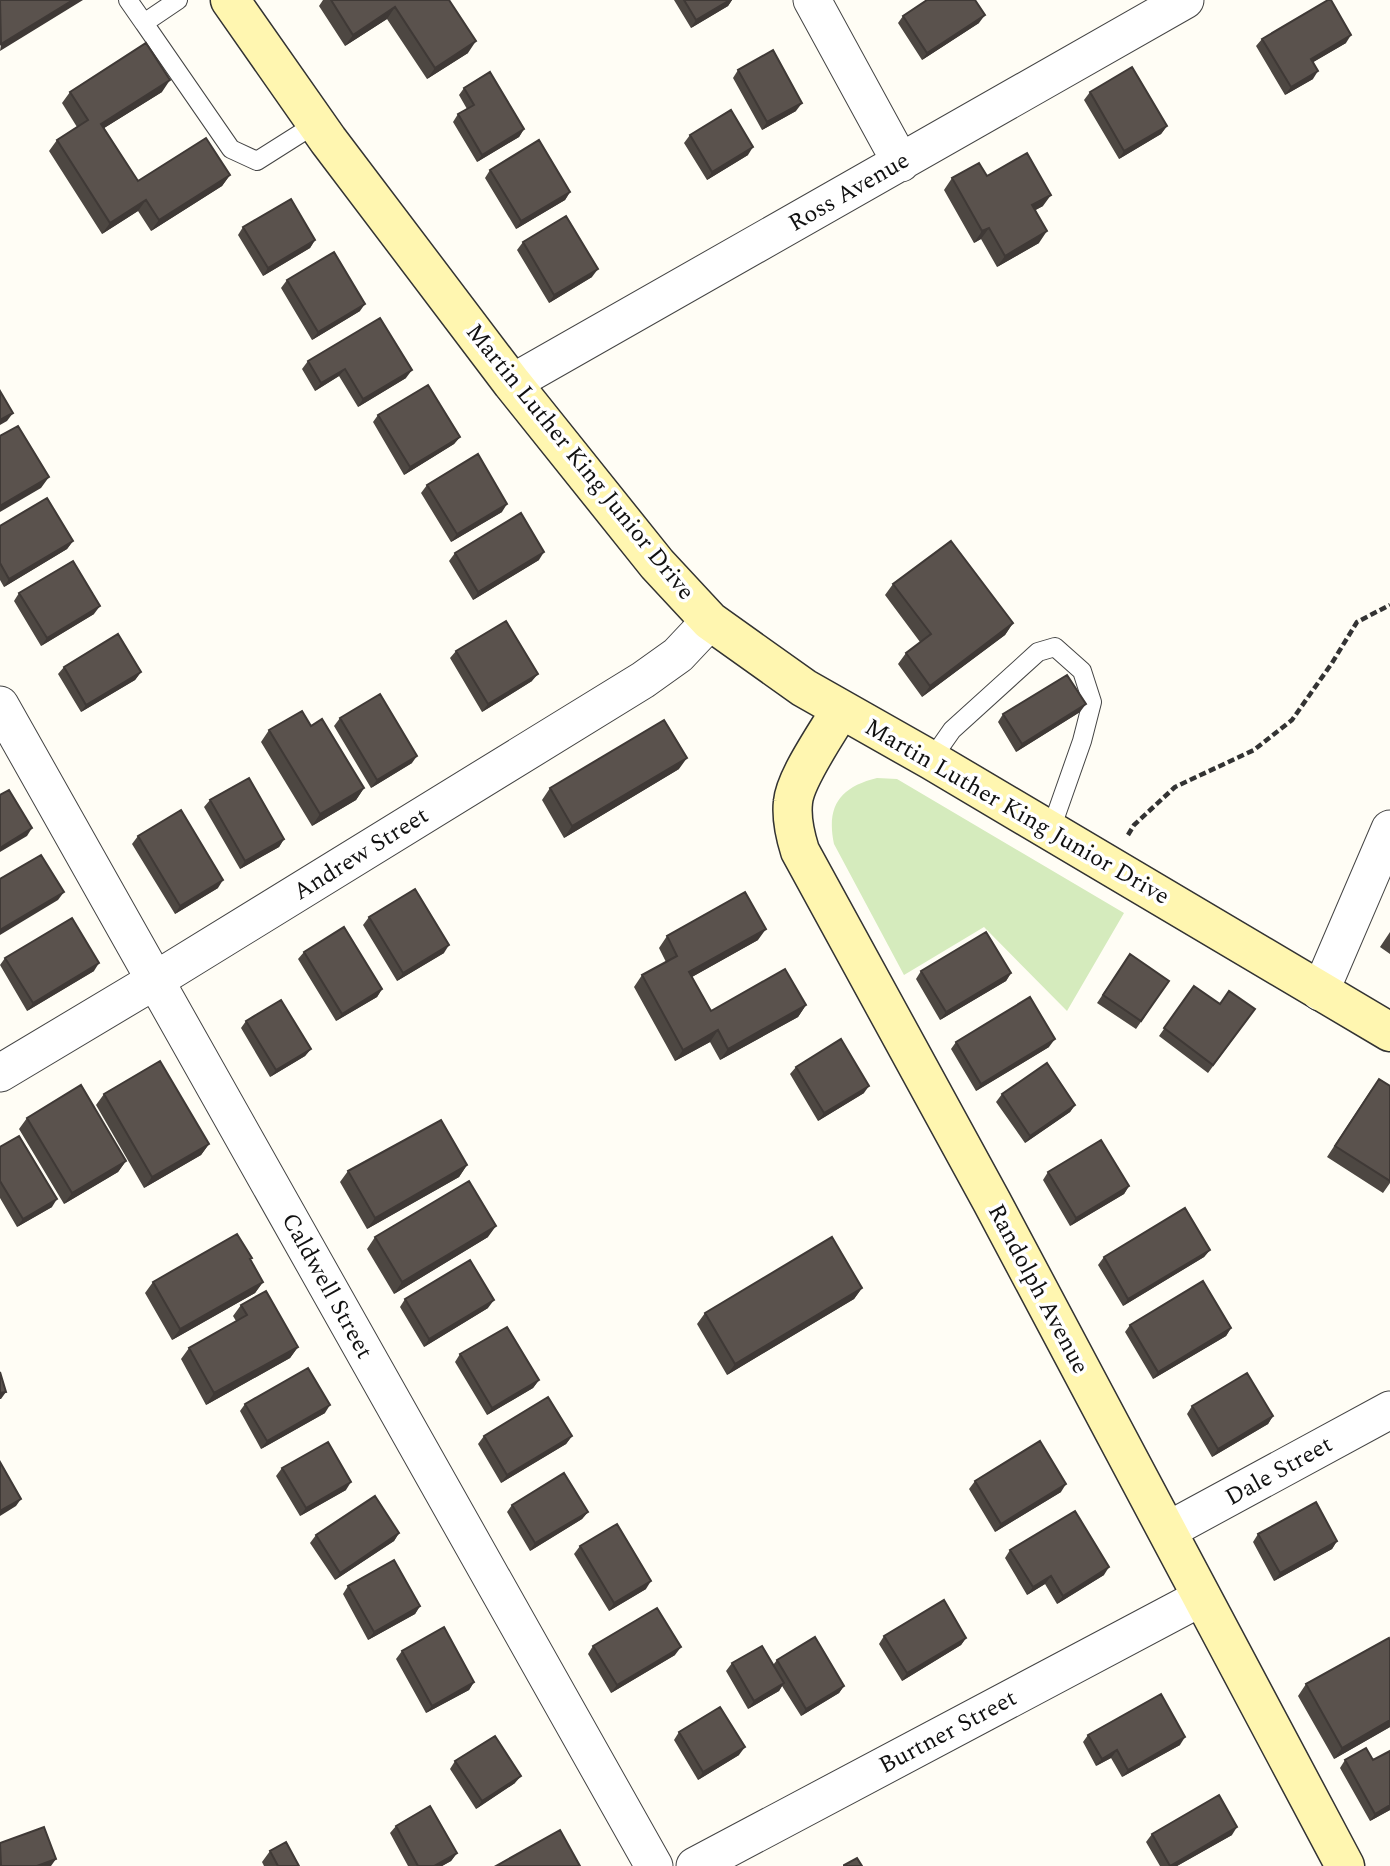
<svg xmlns="http://www.w3.org/2000/svg" width="1390" height="1866" viewBox="0 0 1390 1866" font-family="Spectral,serif">
<style>
.green{fill:#d5ebbd}
.lines{fill:none;stroke-linecap:round;stroke-linejoin:round}
.lane-casing{stroke:#444;stroke-width:20}
.street-casing{stroke:#444;stroke-width:39}
.secondary-casing{stroke:#333;stroke-width:41}
.path{stroke:#333;stroke-width:4.5;stroke-dasharray:7 3.5;stroke-linecap:butt}
.lane{stroke:#fff;stroke-width:18}
.street{stroke:#fff;stroke-width:37}
.secondary{stroke:#fff6b0;stroke-width:38}
.wall{fill:#4d4742}
.shaded-wall{fill:#3f3936}
.building{fill:#5a524d;stroke:#3f3936;stroke-width:2}
.labels{text-anchor:middle;dominant-baseline:central;stroke-width:7;stroke-linejoin:round;paint-order:stroke}
.street-label{font-size:24px;fill:#111;stroke:#fff}
</style>
<rect width="100%" height="100%" fill="#fffdf5"/>
<path class="green" d="M877,778L897,779L1124,913L1067,1011L984,927L904,975L834,844C826,806 840,787 877,778Z"/>
<g class="lines">
<g class="lane-casing">
<path id="lane" d="M128,0L144,23L178,0
M144,23L231,149L257,161L317,123
M931,760L952,730L1038,652L1055,647L1082,671L1092,702L1082,741L1050,832"/>
</g>
<g class="street-casing">
<path id="street" d="M812,0L901,163
M512,383L1185,0
M0,705L654,1866
M1320,992L1390,829
M0,1073L154,981L643,680L678,655L710,621
M1167,1531L1390,1410
M695,1866L1202,1597"/>
</g>
<g class="secondary-casing">
<path id="secondary" d="M230,0L328,140L512,383L657,564L710,621L804,688L931,760L1390,1032
M841,709C828,732 795,778 793,802C791,819 795,835 800,851L992,1202L1345,1866"/>
</g>
<path class="path" d="M1128,835L1134,825L1175,787L1254,750L1292,720L1332,663L1357,622L1390,605"/>
<use href="#lane" class="lane"/>
<use href="#street" class="street"/>
<use href="#secondary" class="secondary"/>
</g>
<path class="wall" d="M323,0H449L468,53L427,79L387,19L345,46L319,6Z
M674,0H732L728,6L691,28Z
M903,16L979,23L922,60L898,23Z
M1262,39L1346,43L1313,62V79L1285,95L1256,46Z
M738,70L796,111L762,130L733,78Z
M464,88L524,129L519,137L477,162L453,122L458,114L467,109L459,95Z
M70,92H162L104,128L138,181L230,175L222,186L151,231L138,211L102,234L49,151L57,140L77,127L62,103Z
M1090,92L1167,126L1161,134L1119,159L1084,100Z
M690,135L748,155L707,180L684,143Z
M490,170L570,192L565,200L516,229L485,178Z
M987,176L1043,206L1035,210L1039,243L997,267L981,239L974,243L944,190L952,178Z
M243,227L315,240L310,248L263,276L238,235Z
M523,242L592,277L549,303L517,250Z
M287,280L360,311L312,340L281,288Z
M308,361L406,378L358,407L339,376L315,391L302,369Z
M378,415L460,437L454,444L404,475L373,422Z
M427,485L502,512L451,542L421,493Z
M0,526L73,541L67,549L4,587L0,580Z
M455,553L539,560L473,600L449,561Z
M893,584L1013,623L1005,635L922,697L898,664L906,653L920,642L885,595Z
M19,593L94,614L41,646L14,601Z
M456,651L532,681L482,712L450,658Z
M64,667L141,672L135,680L81,712L58,674Z
M1080,712L1016,752L998,722L1003,714Z
M340,718L412,763L371,788L334,726Z
M269,730L364,788L356,800L312,826L261,742Z
M679,769L564,838L542,800L550,788Z
M210,800L284,839L279,847L240,869L204,807Z
M138,836L218,888L175,914L132,844Z
M369,917L444,953L397,981L363,925Z
M1390,932V954L1380,947Z
M667,936L758,940L692,977L711,1011L806,1005L798,1017L720,1060L710,1042L675,1061L634,987L642,975L666,962L659,948Z
M304,952L382,989L377,997L336,1021L298,959Z
M1130,954L1169,981L1136,1029L1097,1003Z
M5,958L94,971L27,1011L0,965Z
M921,971L1011,973L1006,981L940,1020L916,979Z
M1194,986L1220,1004L1255,1009L1208,1073L1159,1036Z
M246,1021L311,1049L305,1056L270,1077L241,1028Z
M956,1042L1049,1047L976,1091L951,1049Z
M796,1067L864,1093L818,1121L790,1074Z
M1390,1086V1183L1383,1193L1327,1157L1371,1090Z
M104,1094L209,1144L201,1155L144,1188L96,1105Z
M1002,1094L1075,1105L1070,1112L1025,1143L996,1102Z
M27,1118L126,1161L118,1172L64,1204L19,1129Z
M0,1147L52,1207L17,1227L0,1198Z
M467,1165L459,1177L367,1229L340,1182L348,1171Z
M1048,1172L1129,1186L1124,1194L1070,1226L1043,1180Z
M375,1237H488L394,1294L367,1249Z
M1210,1250L1204,1257L1123,1306L1098,1265L1104,1257Z
M252,1258L250,1260L263,1282L255,1293L172,1340L145,1293L153,1282Z
M862,1288L854,1299L727,1375L697,1324L705,1313Z
M405,1299L488,1308L424,1347L400,1307Z
M241,1305L298,1347L290,1358L206,1405L181,1359L189,1348L236,1321L233,1316Z
M1130,1325L1231,1328L1226,1336L1153,1379L1125,1332Z
M460,1354L539,1380L533,1388L487,1415L455,1362Z
M245,1404L325,1413L261,1449L240,1411Z
M1192,1406L1273,1416L1268,1424L1212,1457L1187,1414Z
M484,1436H572L566,1444L501,1483L478,1444Z
M282,1468L346,1490L300,1516L276,1476Z
M975,1481L1061,1492L995,1532L969,1489Z
M512,1505L588,1512L582,1519L530,1551L507,1512Z
M399,1533L394,1541L335,1580L310,1543L316,1535Z
M1258,1534L1337,1541L1332,1549L1274,1581L1253,1542Z
M580,1546L646,1589L609,1611L574,1554Z
M1010,1550L1104,1575L1057,1604L1045,1584L1027,1595L1005,1558Z
M348,1586L420,1606L415,1614L368,1640L343,1594Z
M884,1636L966,1638L961,1645L902,1681L879,1644Z
M1390,1640V1727L1334,1759L1298,1696L1306,1684Z
M593,1646L675,1655L611,1693L588,1654Z
M402,1651L474,1682L469,1690L426,1713L396,1659Z
M777,1660L844,1686L839,1693L801,1716L782,1686L779,1691L748,1709L726,1671L732,1663L773,1665Z
M679,1732L739,1755L698,1780L674,1740Z
M1088,1735L1180,1745L1122,1777L1111,1758L1096,1766L1083,1742Z
M1390,1751V1810L1370,1821L1340,1768L1345,1760H1373Z
M455,1761L515,1783L476,1809L450,1769Z
M396,1826L457,1853L451,1861L442,1866H408L390,1833Z
M1152,1834L1232,1835L1177,1866H1160L1146,1842Z
M270,1851L299,1866H264L262,1862Z"/>
<path class="shaded-wall" d="M73,0H83L0,51L1,44Z
M730,0H732L728,6L691,28L696,20Z
M395,7L387,19L345,46L353,35Z
M985,15L979,23L922,60L927,53Z
M1351,35L1346,43L1305,67L1311,59Z
M476,41L468,53L427,79L435,68Z
M1318,71L1313,79L1285,95L1291,87Z
M170,80L162,92L93,135L101,124Z
M802,103L796,111L762,130L767,122Z
M1167,126L1161,134L1119,159L1124,151Z
M524,129L519,137L477,162L482,155Z
M753,147L748,155L707,180L712,172Z
M230,175L222,186L151,231L159,220Z
M570,192L565,200L516,229L521,221Z
M1051,195L1043,206L1025,216L1032,205Z
M146,200L138,211L102,234L110,223Z
M989,228L981,239L974,243L982,231Z
M1047,231L1039,243L997,267L1005,256Z
M315,240L310,248L263,276L268,268Z
M598,269L592,277L549,303L554,295Z
M365,304L360,311L312,340L318,332Z
M345,369L339,376L315,391L321,383Z
M412,370L406,378L358,407L363,399Z
M13,413L7,421L0,425V420Z
M460,437L454,444L404,475L410,467Z
M49,477L41,488L0,512V506Z
M507,504L502,512L451,542L457,534Z
M73,541L67,549L4,587L9,579Z
M544,552L539,560L473,600L478,592Z
M100,606L94,614L41,646L47,638Z
M1013,623L1005,635L922,697L930,686Z
M141,672L135,680L81,712L86,705Z
M538,674L532,681L482,712L488,704Z
M1086,704L1080,712L1016,752L1022,744Z
M417,756L412,763L371,788L377,780Z
M687,758L679,769L564,838L572,826Z
M364,788L356,800L312,826L320,814Z
M32,828L27,836L0,852V848Z
M284,839L279,847L240,869L245,861Z
M223,880L218,888L175,914L180,906Z
M64,892L58,900L0,935V930Z
M766,929L758,940L681,983L689,972Z
M449,945L444,953L397,981L403,973Z
M99,963L94,971L27,1011L33,1003Z
M1011,973L1006,981L940,1020L946,1012Z
M382,989L377,997L336,1021L342,1014Z
M806,1005L798,1017L720,1060L728,1049Z
M718,1030L710,1042L675,1061L683,1050Z
M1055,1039L1049,1047L976,1091L981,1084Z
M311,1049L305,1056L270,1077L276,1070Z
M869,1086L864,1093L818,1121L824,1113Z
M1075,1105L1070,1112L1025,1143L1030,1136Z
M209,1144L201,1155L144,1188L152,1177Z
M126,1161L118,1172L64,1204L72,1193Z
M467,1165L459,1177L367,1229L375,1218Z
M1129,1186L1124,1194L1070,1226L1076,1218Z
M57,1199L52,1207L17,1227L23,1219Z
M496,1226L488,1237L394,1294L402,1282Z
M1210,1250L1204,1257L1123,1306L1128,1299Z
M263,1282L255,1293L172,1340L180,1329Z
M862,1288L854,1299L727,1375L735,1364Z
M494,1300L488,1308L424,1347L429,1339Z
M1231,1328L1226,1336L1153,1379L1158,1372Z
M298,1347L290,1358L206,1405L214,1393Z
M539,1380L533,1388L487,1415L492,1408Z
M6,1392L1,1399H0V1393Z
M330,1405L325,1413L261,1449L267,1441Z
M1273,1416L1268,1424L1212,1457L1218,1449Z
M572,1436L566,1444L501,1483L507,1475Z
M351,1482L346,1490L300,1516L306,1508Z
M1066,1484L1061,1492L995,1532L1001,1524Z
M21,1499L16,1506L0,1516V1511Z
M588,1512L582,1519L530,1551L535,1543Z
M399,1533L394,1541L335,1580L340,1573Z
M1337,1541L1332,1549L1274,1581L1280,1573Z
M1109,1567L1104,1575L1057,1604L1063,1596Z
M1051,1576L1045,1584L1027,1595L1033,1587Z
M651,1581L646,1589L609,1611L614,1603Z
M420,1606L415,1614L368,1640L374,1632Z
M966,1638L961,1645L902,1681L907,1673Z
M681,1647L675,1655L611,1693L617,1685Z
M474,1682L469,1690L426,1713L432,1706Z
M784,1683L779,1691L748,1709L754,1701Z
M844,1686L839,1693L801,1716L806,1709Z
M1390,1720V1727L1334,1759L1342,1748Z
M1185,1737L1180,1745L1122,1777L1128,1770Z
M745,1747L739,1755L698,1780L703,1772Z
M1117,1750L1111,1758L1096,1766L1102,1759Z
M521,1776L515,1783L476,1809L482,1801Z
M1390,1805V1810L1370,1821L1375,1814Z
M1237,1827L1232,1835L1177,1866H1170Z
M457,1853L451,1861L442,1866H434Z
M56,1859L51,1866H37Z"/>
<path class="building" d="M0,0H73L1,44Z
M331,0H449L476,41L435,68L395,7L353,35Z
M684,0H730L696,20Z
M927,0H975L985,15L927,53L903,16Z
M1328,0H1331L1351,35L1311,59L1318,71L1291,87L1262,39Z
M146,43L170,80L101,124L138,181L206,138L230,175L159,220L146,200L110,223L57,140L88,120L70,92Z
M773,50L802,103L767,122L738,70Z
M1132,67L1167,126L1124,151L1090,92Z
M490,72L524,129L482,155L458,114L474,105L464,88Z
M731,110L753,147L712,172L690,135Z
M539,140L570,192L521,221L490,170Z
M1027,153L1051,195L1032,205L1047,231L1005,256L989,228L982,231L952,178L979,163L987,176Z
M291,199L315,240L268,268L243,227Z
M566,216L598,269L554,295L523,242Z
M334,252L365,304L318,332L287,280Z
M380,318L412,370L363,399L345,369L321,383L308,361Z
M428,385L460,437L410,467L378,415Z
M0,391L13,413L0,420Z
M18,426L49,477L0,506V436Z
M478,454L507,504L457,534L427,485Z
M47,498L73,541L9,579L0,563V526Z
M521,513L544,552L478,592L455,553Z
M951,541L1013,623L930,686L906,653L931,634L893,584Z
M73,561L100,606L47,638L19,593Z
M506,621L538,674L488,704L456,651Z
M118,634L141,672L86,705L64,667Z
M1067,675L1086,704L1022,744L1003,714Z
M380,694L417,756L377,780L340,718Z
M302,711L311,726L322,719L364,788L320,814L269,730Z
M664,720L687,758L572,826L550,788Z
M249,778L284,839L245,861L210,800Z
M9,790L32,828L0,848V795Z
M181,810L223,880L180,906L138,836Z
M41,855L64,892L0,930V879Z
M415,889L449,945L403,973L369,917Z
M745,892L766,929L689,972L711,1011L785,969L806,1005L728,1049L718,1030L683,1050L642,975L677,956L667,936Z
M72,918L99,963L33,1003L5,958Z
M344,927L382,989L342,1014L304,952Z
M986,932L1011,973L946,1012L921,971Z
M1130,954L1169,981L1141,1021L1103,995Z
M1194,986L1220,1004L1229,991L1255,1009L1213,1065L1164,1028Z
M1030,997L1055,1039L981,1084L956,1042Z
M281,1000L311,1049L276,1070L246,1021Z
M841,1039L869,1086L824,1113L796,1067Z
M160,1061L209,1144L152,1177L104,1094Z
M1047,1063L1075,1105L1030,1136L1002,1094Z
M1379,1079L1390,1086V1181L1335,1146Z
M81,1085L126,1161L72,1193L27,1118Z
M441,1120L467,1165L375,1218L348,1171Z
M19,1136L57,1199L23,1219L0,1181V1147Z
M1101,1140L1129,1186L1076,1218L1048,1172Z
M469,1181L496,1226L402,1282L375,1237Z
M1185,1208L1210,1250L1128,1299L1104,1257Z
M237,1234L252,1258L250,1259L263,1282L180,1329L153,1282Z
M832,1237L862,1288L735,1364L705,1313Z
M470,1260L494,1300L429,1339L405,1299Z
M1203,1281L1231,1328L1158,1372L1130,1325Z
M266,1291L298,1347L214,1393L189,1348L247,1315L241,1305Z
M507,1327L539,1380L492,1408L460,1354Z
M308,1368L330,1405L267,1441L245,1404Z
M0,1372L6,1392L0,1393Z
M1247,1373L1273,1416L1218,1449L1192,1406Z
M548,1397L572,1436L507,1475L484,1436Z
M1040,1441L1066,1484L1001,1524L975,1481Z
M328,1442L351,1482L306,1508L282,1468Z
M0,1462L21,1499L0,1511Z
M564,1473L588,1512L535,1543L512,1505Z
M375,1496L399,1533L340,1573L316,1535Z
M1316,1502L1337,1541L1280,1573L1258,1534Z
M1075,1511L1109,1567L1063,1596L1051,1576L1033,1587L1010,1550Z
M617,1524L651,1581L614,1603L580,1546Z
M394,1560L420,1606L374,1632L348,1586Z
M944,1600L966,1638L907,1673L884,1636Z
M657,1608L681,1647L617,1685L593,1646Z
M444,1627L474,1682L432,1706L402,1651Z
M815,1637L844,1686L806,1709L777,1660Z
M1389,1638L1390,1640V1720L1342,1748L1306,1684Z
M762,1646L784,1683L754,1701L732,1663Z
M1161,1694L1185,1737L1128,1770L1117,1750L1102,1759L1088,1735Z
M720,1707L745,1747L703,1772L679,1732Z
M495,1736L521,1776L482,1801L455,1761Z
M1366,1748L1373,1760L1390,1751V1805L1375,1814L1345,1760Z
M1219,1795L1237,1827L1170,1866L1152,1834Z
M430,1806L457,1853L434,1866H418L396,1826Z
M44,1827L56,1859L37,1866H1L0,1843Z
M560,1830L580,1866H496Z
M286,1842L299,1866H278L270,1851Z
M857,1858L862,1866H844V1865Z"/>
<g class="labels">
<g class="street-label">
<text transform="translate(849 192) rotate(-30)">Ross Avenue</text>
<text transform="translate(580 462) rotate(51)">Martin Luther King Junior Drive</text>
<text transform="translate(1017 812) rotate(30)">Martin Luther King Junior Drive</text>
<text transform="translate(361 854) rotate(-32)">Andrew Street</text>
<text transform="translate(327 1286) rotate(61)">Caldwell Street</text>
<text transform="translate(1038 1289) rotate(62)">Randolph Avenue</text>
<text transform="translate(1279 1471) rotate(-29)">Dale Street</text>
<text transform="translate(948 1732) rotate(-28)">Burtner Street</text>
</g>
</g>
</svg>
